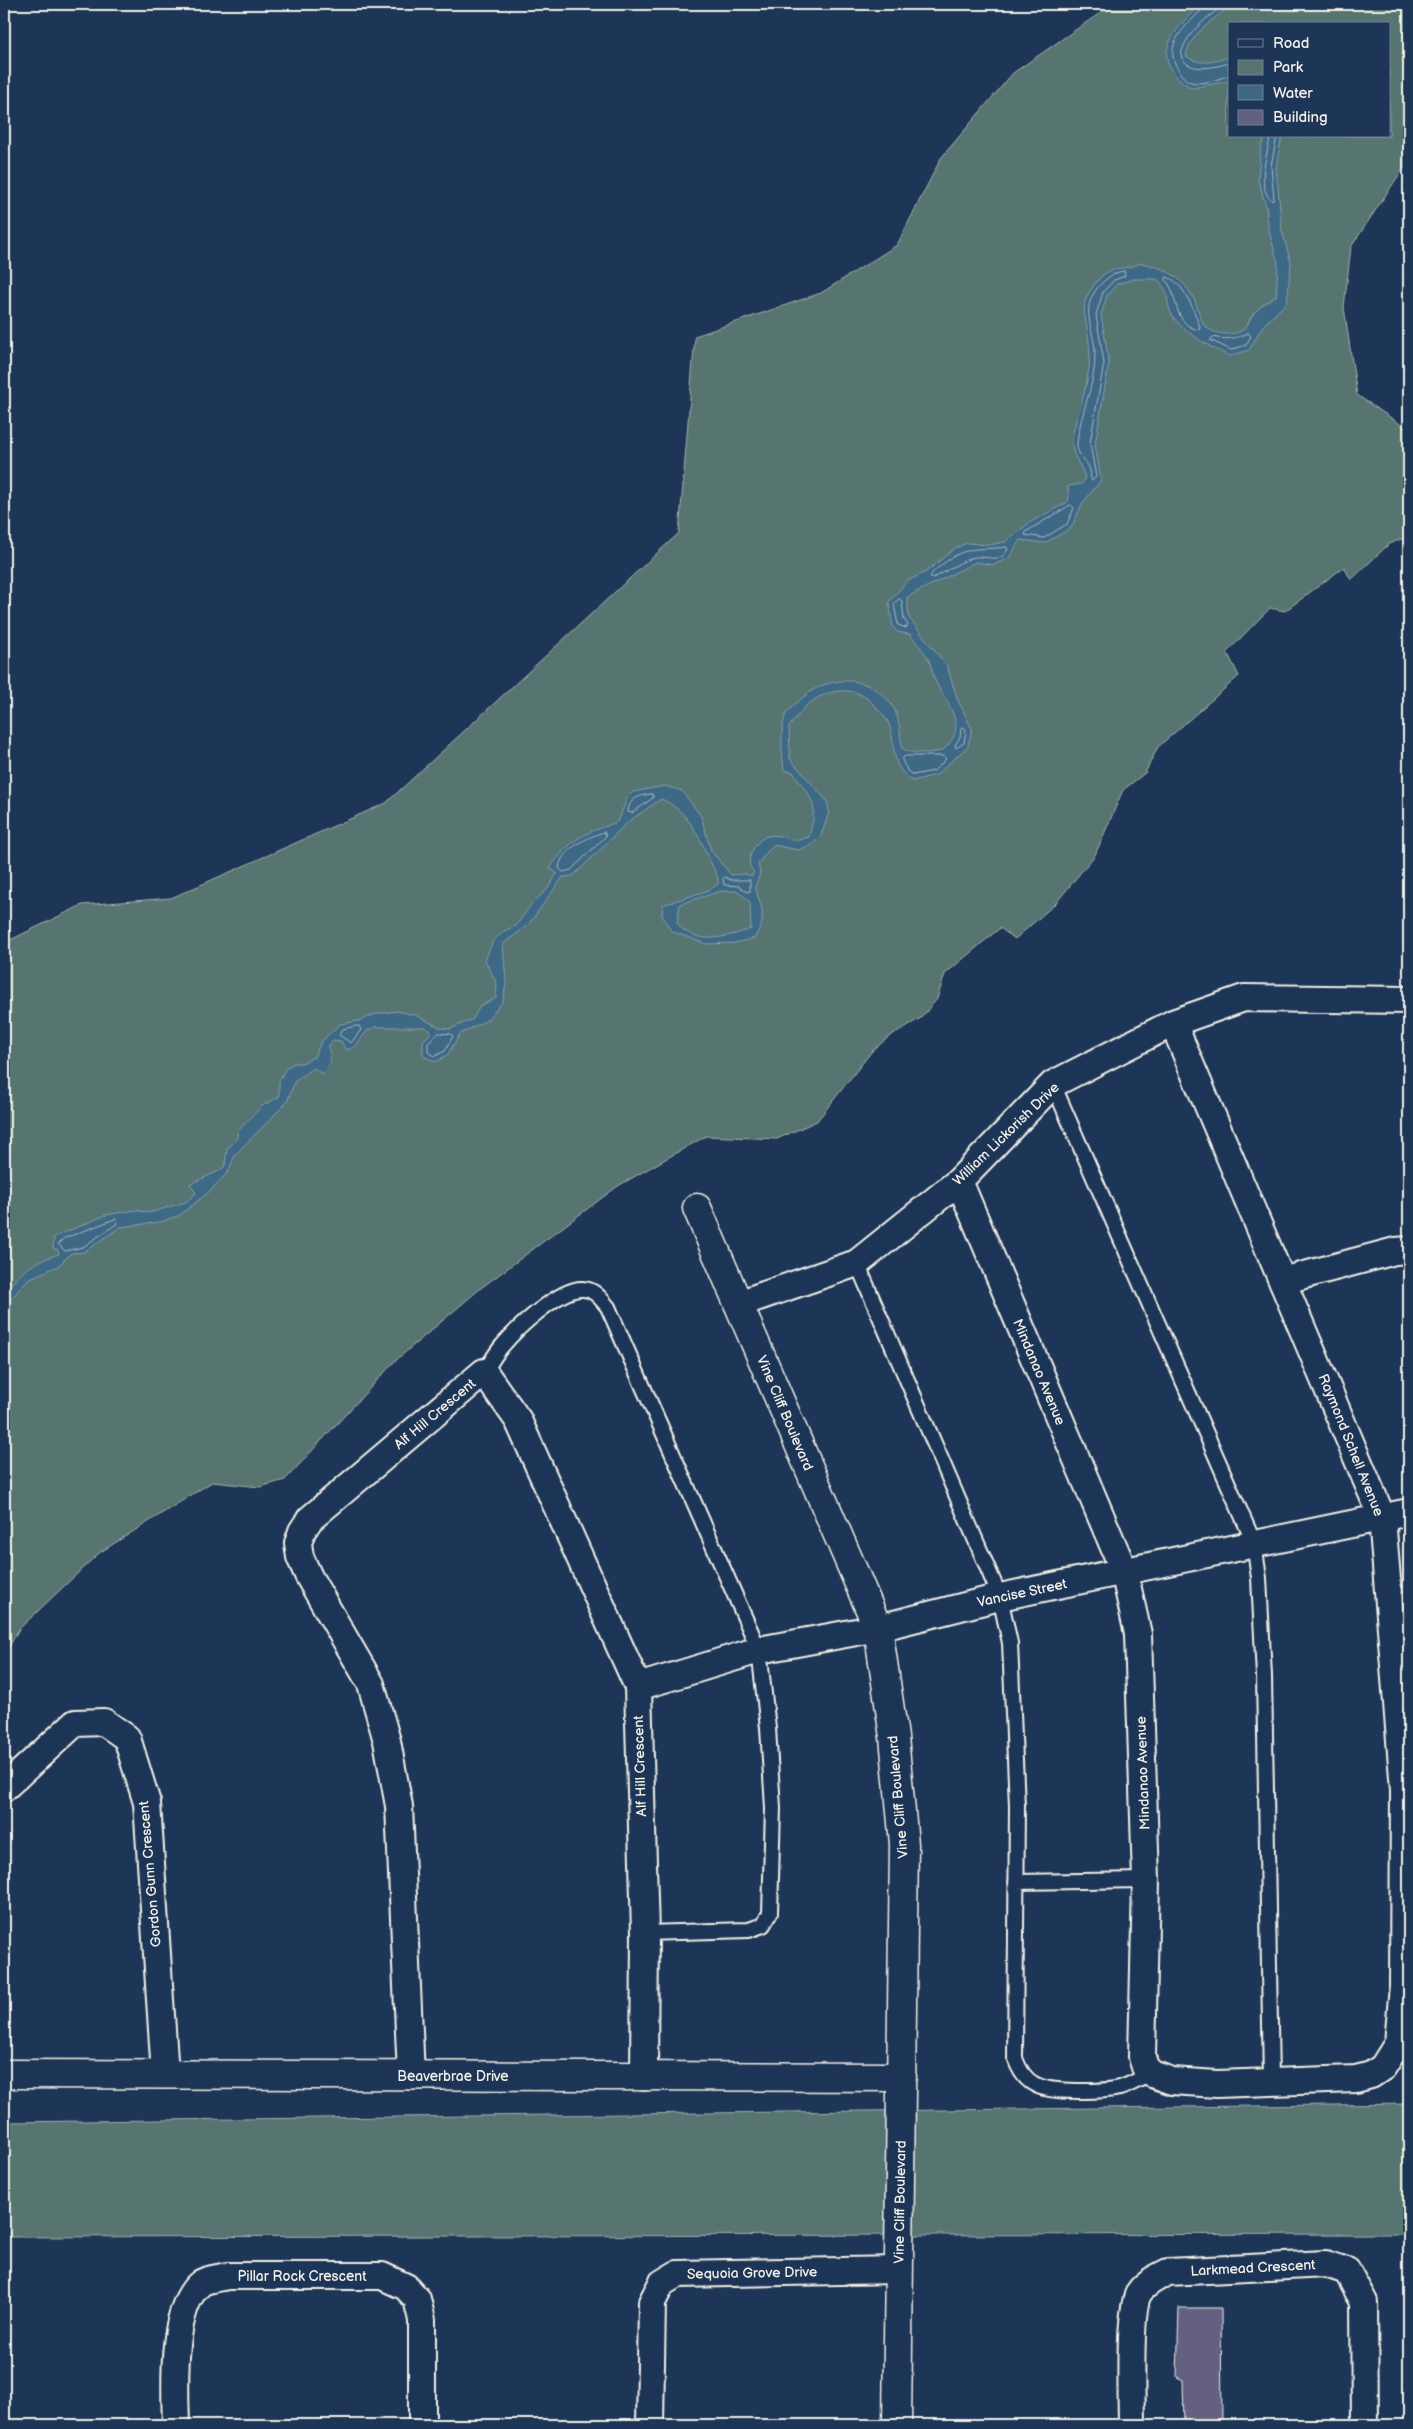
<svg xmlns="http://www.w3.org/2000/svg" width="1413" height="2429" viewBox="0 0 1413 2429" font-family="'Balsamiq Sans',sans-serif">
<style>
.green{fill:#577471;stroke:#a6b2ac;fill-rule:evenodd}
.water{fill:#3e6786;stroke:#879ead;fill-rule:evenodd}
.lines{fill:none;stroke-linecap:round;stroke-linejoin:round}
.shore{stroke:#abbac1;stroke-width:1}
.building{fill:#636181;stroke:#f4f1e8}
.service-casing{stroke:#f4f1e8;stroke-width:18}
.minor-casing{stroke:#f4f1e8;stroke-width:30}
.tertiary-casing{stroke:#f4f1e8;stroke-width:31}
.service{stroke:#1d3557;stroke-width:14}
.minor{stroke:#1d3557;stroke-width:26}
.tertiary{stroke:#1d3557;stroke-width:28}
.labels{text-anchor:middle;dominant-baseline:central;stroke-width:5;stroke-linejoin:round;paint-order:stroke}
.street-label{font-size:14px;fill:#f4f1e8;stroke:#1d3557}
</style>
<rect width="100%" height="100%" fill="#1d3557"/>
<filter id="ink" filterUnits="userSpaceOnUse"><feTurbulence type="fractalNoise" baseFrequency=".02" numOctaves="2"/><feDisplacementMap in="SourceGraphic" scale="10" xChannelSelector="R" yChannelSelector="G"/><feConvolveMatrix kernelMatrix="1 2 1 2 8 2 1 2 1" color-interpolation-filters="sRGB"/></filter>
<g filter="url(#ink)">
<path class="green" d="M1113,4H1409V160L1351,247L1344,307L1357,395L1409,430V536L1389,544L1351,580L1344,567L1285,611L1270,608L1227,652L1239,676L1158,747L1145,773L1123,790L1095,855L1055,904L1015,939L1000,928L945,974L937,999L921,1018L890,1036L872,1051L817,1121L777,1139L706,1136L618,1186L481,1288L395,1361L285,1480L260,1487L212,1482L99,1553L19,1629L4,1656V943L82,905L171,898L386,803L679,533L695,336L821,293L897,245L941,158L1013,73ZM1229,24H1389V136H1229Z
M1409,2104V2234L4,2237V2122Z"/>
<path class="water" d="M1201,4H1233C1217,17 1189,34 1186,56C1200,66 1214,62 1229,57V81L1192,88C1145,61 1173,30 1201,4Z
M1266,136H1282L1276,167L1282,231L1291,263L1287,302L1262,327L1249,350L1230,356C1213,349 1179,330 1171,313C1164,296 1172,294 1157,279H1133L1117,284L1107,295L1101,315L1109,363L1095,444L1101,480L1082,504L1071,528L1045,543L1020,540L1009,558L993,565L976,562L907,597L909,618L947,666L957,698L972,729L968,746L936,775L912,781C887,763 898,744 888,722C886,717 880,712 876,707C858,684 828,687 806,706C800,712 794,720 789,727L790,759L827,801L829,812L821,836L813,844L799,850L773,845L758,863L760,874L755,887L762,909V923L755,938L735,943L706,944L671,931L662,915L663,905L709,890L718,884V878C704,849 693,812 661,799L629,821L573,876L563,877L529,924L503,944L506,983L503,1001L487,1020L460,1034L448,1054L436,1062L423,1056V1041L432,1032L425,1027H376L367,1031L355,1047L346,1050L341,1041L333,1040L328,1047C332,1060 332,1065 322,1074L313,1068L295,1081L287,1102L235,1155L228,1172L210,1191L180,1215L160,1222L120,1227L84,1252L71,1253L58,1266L28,1279L4,1307V1292C25,1269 29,1264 59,1254L58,1250L53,1248L54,1237L106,1215L135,1210L149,1213L186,1202L196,1193L190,1184L219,1171L225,1166L227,1149L236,1140L238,1131L262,1106L279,1097V1082L285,1069L294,1063H302L314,1057L321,1042L340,1024L359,1021L376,1014L397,1011L415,1015L441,1028L450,1029L473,1019L480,1006L496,998L497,984L485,960L493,941L504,931L516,926L533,902L547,890L557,873L550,868C571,839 582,834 615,823L619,820L627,798L633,792L665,786L682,791L701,816L711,851L731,875L744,874L752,876L754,872C753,870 750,868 750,865C747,855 758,838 768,836C778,834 787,838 796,841L809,837C819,800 813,802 793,772L784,770C782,753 780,733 785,716C787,711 794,706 798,702C824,675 867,672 891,704C900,716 900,734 902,748C911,755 925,753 936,752C944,751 947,747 951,741C966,721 941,696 934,678C932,673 932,667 930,663C927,653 916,643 910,634L897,632L893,627L889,602L907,581L926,572L955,548L967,543L989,545L1005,542L1029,523L1066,503L1069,500L1068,486L1081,484L1085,480C1084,467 1073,459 1072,445C1071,430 1083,402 1086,385C1089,371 1091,357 1089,343C1087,312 1075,307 1099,279C1111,264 1127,271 1141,263C1166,267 1186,279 1196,304C1199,310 1200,321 1205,326C1213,335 1235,337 1244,329C1249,325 1250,317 1254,313C1260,306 1269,301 1276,296L1278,263L1269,231L1266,206L1258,179L1261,147ZM721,891H738L750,902L751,929C727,937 695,947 677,923L680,904Z"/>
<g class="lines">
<path class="shore" d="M1204,4L1203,9C1186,25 1162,45 1178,69C1181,75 1185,80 1191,82C1202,86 1218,78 1229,76
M1225,4C1208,17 1184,34 1181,56C1188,74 1215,67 1229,63
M1270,136C1268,155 1255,185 1272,201L1274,199L1271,166L1277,136
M1124,271L1125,276L1114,280L1103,292L1096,315L1104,363L1090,443L1096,477L1092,481C1090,477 1091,475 1090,470C1087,460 1076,455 1077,443C1080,413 1096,384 1095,353C1095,334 1083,315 1092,296C1098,285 1111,272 1124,271Z
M1167,277C1185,283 1194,311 1200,327L1199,330C1172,325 1179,295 1166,280Z
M1248,333L1251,336L1246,345L1231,350L1210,340L1213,337C1225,340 1236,339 1248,333Z
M1071,505L1074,508L1067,524L1044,538L1025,535L1026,532Z
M1006,547L1008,549C1001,564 988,556 976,557C965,558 944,573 933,578L930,577C932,572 938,568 943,564C968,544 977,551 1006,547Z
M899,599L902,601L904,619L908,625L906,628L898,625L894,604Z
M964,727L966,730L964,743L956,748L955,745L960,737L961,728Z
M905,756H943L946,759L934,771L913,775L908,772L902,760Z
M651,794L653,795V798L632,813L628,812C629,798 638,796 651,794Z
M604,832L606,836L571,870L563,872L559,868C561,849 588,837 604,832Z
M725,877L731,880H750V891L747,892L739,886L724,885L723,879Z
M359,1026L361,1030L351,1043L339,1035L343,1029Z
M439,1033L451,1034L453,1036L445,1051L435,1056L428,1052V1044Z
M116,1219L118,1223L83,1247L65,1251L58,1244L63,1239Z"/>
</g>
<path class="building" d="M1179,2308H1221L1222,2425H1184L1183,2380L1177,2377Z"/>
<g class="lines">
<g class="service-casing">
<path id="service" d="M1053,1084L1254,1543L1259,1578L1264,1676L1271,2082
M857,1263L1000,1597L1010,1643L1017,1806L1015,2058C1019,2070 1025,2080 1036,2085C1051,2093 1102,2092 1120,2088C1130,2085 1141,2078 1152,2074
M484,1372C490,1364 495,1354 502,1346C516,1329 561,1287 583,1289C594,1289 601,1299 608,1307L759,1650L768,1728L773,1808L770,1913L763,1925L749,1930L645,1933
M1016,1882L1146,1880"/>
</g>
<g class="minor-casing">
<path id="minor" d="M959,1181L1124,1571L1138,1634L1146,1880L1142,2057L1145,2067L1152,2074L1172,2081L1217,2084L1356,2079L1371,2075L1383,2067L1398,2043L1403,1985L1404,1790L1382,1517L1173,1023
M1282,1281L1395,1251L1409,1250
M738,1304L857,1263L959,1181L1053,1084L1173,1023L1244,998L1409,1000
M638,1687L759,1650L878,1628L1000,1597L1409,1512
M4,1788L75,1723L104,1722L127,1738L147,1803L165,2075
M411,2076L399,1806L387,1741L371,1684L309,1577L300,1557L298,1543L302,1531L310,1519L484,1372L518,1420L638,1687L645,1933L644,2077
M176,2425C175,2390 170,2307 201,2283C207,2279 220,2278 227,2276H382L406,2287L417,2299L422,2320V2425
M650,2425L652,2302L662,2283L677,2274L899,2270
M1132,2425C1132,2401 1128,2306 1140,2291C1147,2282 1158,2277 1168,2272L1326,2264L1347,2271L1364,2302L1365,2425"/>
</g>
<g class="tertiary-casing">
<path id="tertiary" d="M697,1208L878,1628L894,1737L904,1844L897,2425
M4,2074L902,2077"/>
</g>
<use href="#service" class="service"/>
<use href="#minor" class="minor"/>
<use href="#tertiary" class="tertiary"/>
</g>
</g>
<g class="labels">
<g class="street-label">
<text transform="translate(1006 1134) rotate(-44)">William Lickorish Drive</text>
<text transform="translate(1039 1372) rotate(67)">Mindanao Avenue</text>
<text transform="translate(785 1413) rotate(67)">Vine Cliff Boulevard</text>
<text transform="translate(435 1414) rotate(-40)">Alf Hill Crescent</text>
<text transform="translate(1351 1445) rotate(68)">Raymond Schell Avenue</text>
<text transform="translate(1022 1593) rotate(-12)">Vancise Street</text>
<text transform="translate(640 1766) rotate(-92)">Alf Hill Crescent</text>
<text transform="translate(1143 1773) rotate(-92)">Mindanao Avenue</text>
<text transform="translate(898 1797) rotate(-95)">Vine Cliff Boulevard</text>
<text transform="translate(150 1874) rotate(-95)">Gordon Gunn Crescent</text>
<text x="453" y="2076">Beaverbrae Drive</text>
<text transform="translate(900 2202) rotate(-89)">Vine Cliff Boulevard</text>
<text transform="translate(1253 2268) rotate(-3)">Larkmead Crescent</text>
<text transform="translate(752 2273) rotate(-1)">Sequoia Grove Drive</text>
<text x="302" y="2276">Pillar Rock Crescent</text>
</g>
</g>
<rect width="1413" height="2429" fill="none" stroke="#1d3557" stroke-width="20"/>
<rect x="10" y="10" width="1393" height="2409" fill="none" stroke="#f4f1e8" stroke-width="2" filter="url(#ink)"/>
<rect x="1228" y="22" width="162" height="115" fill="#1d3557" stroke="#738091"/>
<rect x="1238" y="39" width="25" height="8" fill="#1d3557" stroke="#738091"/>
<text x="1273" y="48" font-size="15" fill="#f4f1e8">Road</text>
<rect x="1238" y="60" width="25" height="15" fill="#577471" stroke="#738091"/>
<text x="1273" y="72" font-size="15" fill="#f4f1e8">Park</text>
<rect x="1238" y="85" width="25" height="15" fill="#3e6786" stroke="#738091"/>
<text x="1273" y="98" font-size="15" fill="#f4f1e8">Water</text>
<rect x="1238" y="110" width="25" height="15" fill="#636181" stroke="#738091"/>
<text x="1273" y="122" font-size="15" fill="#f4f1e8">Building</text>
</svg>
